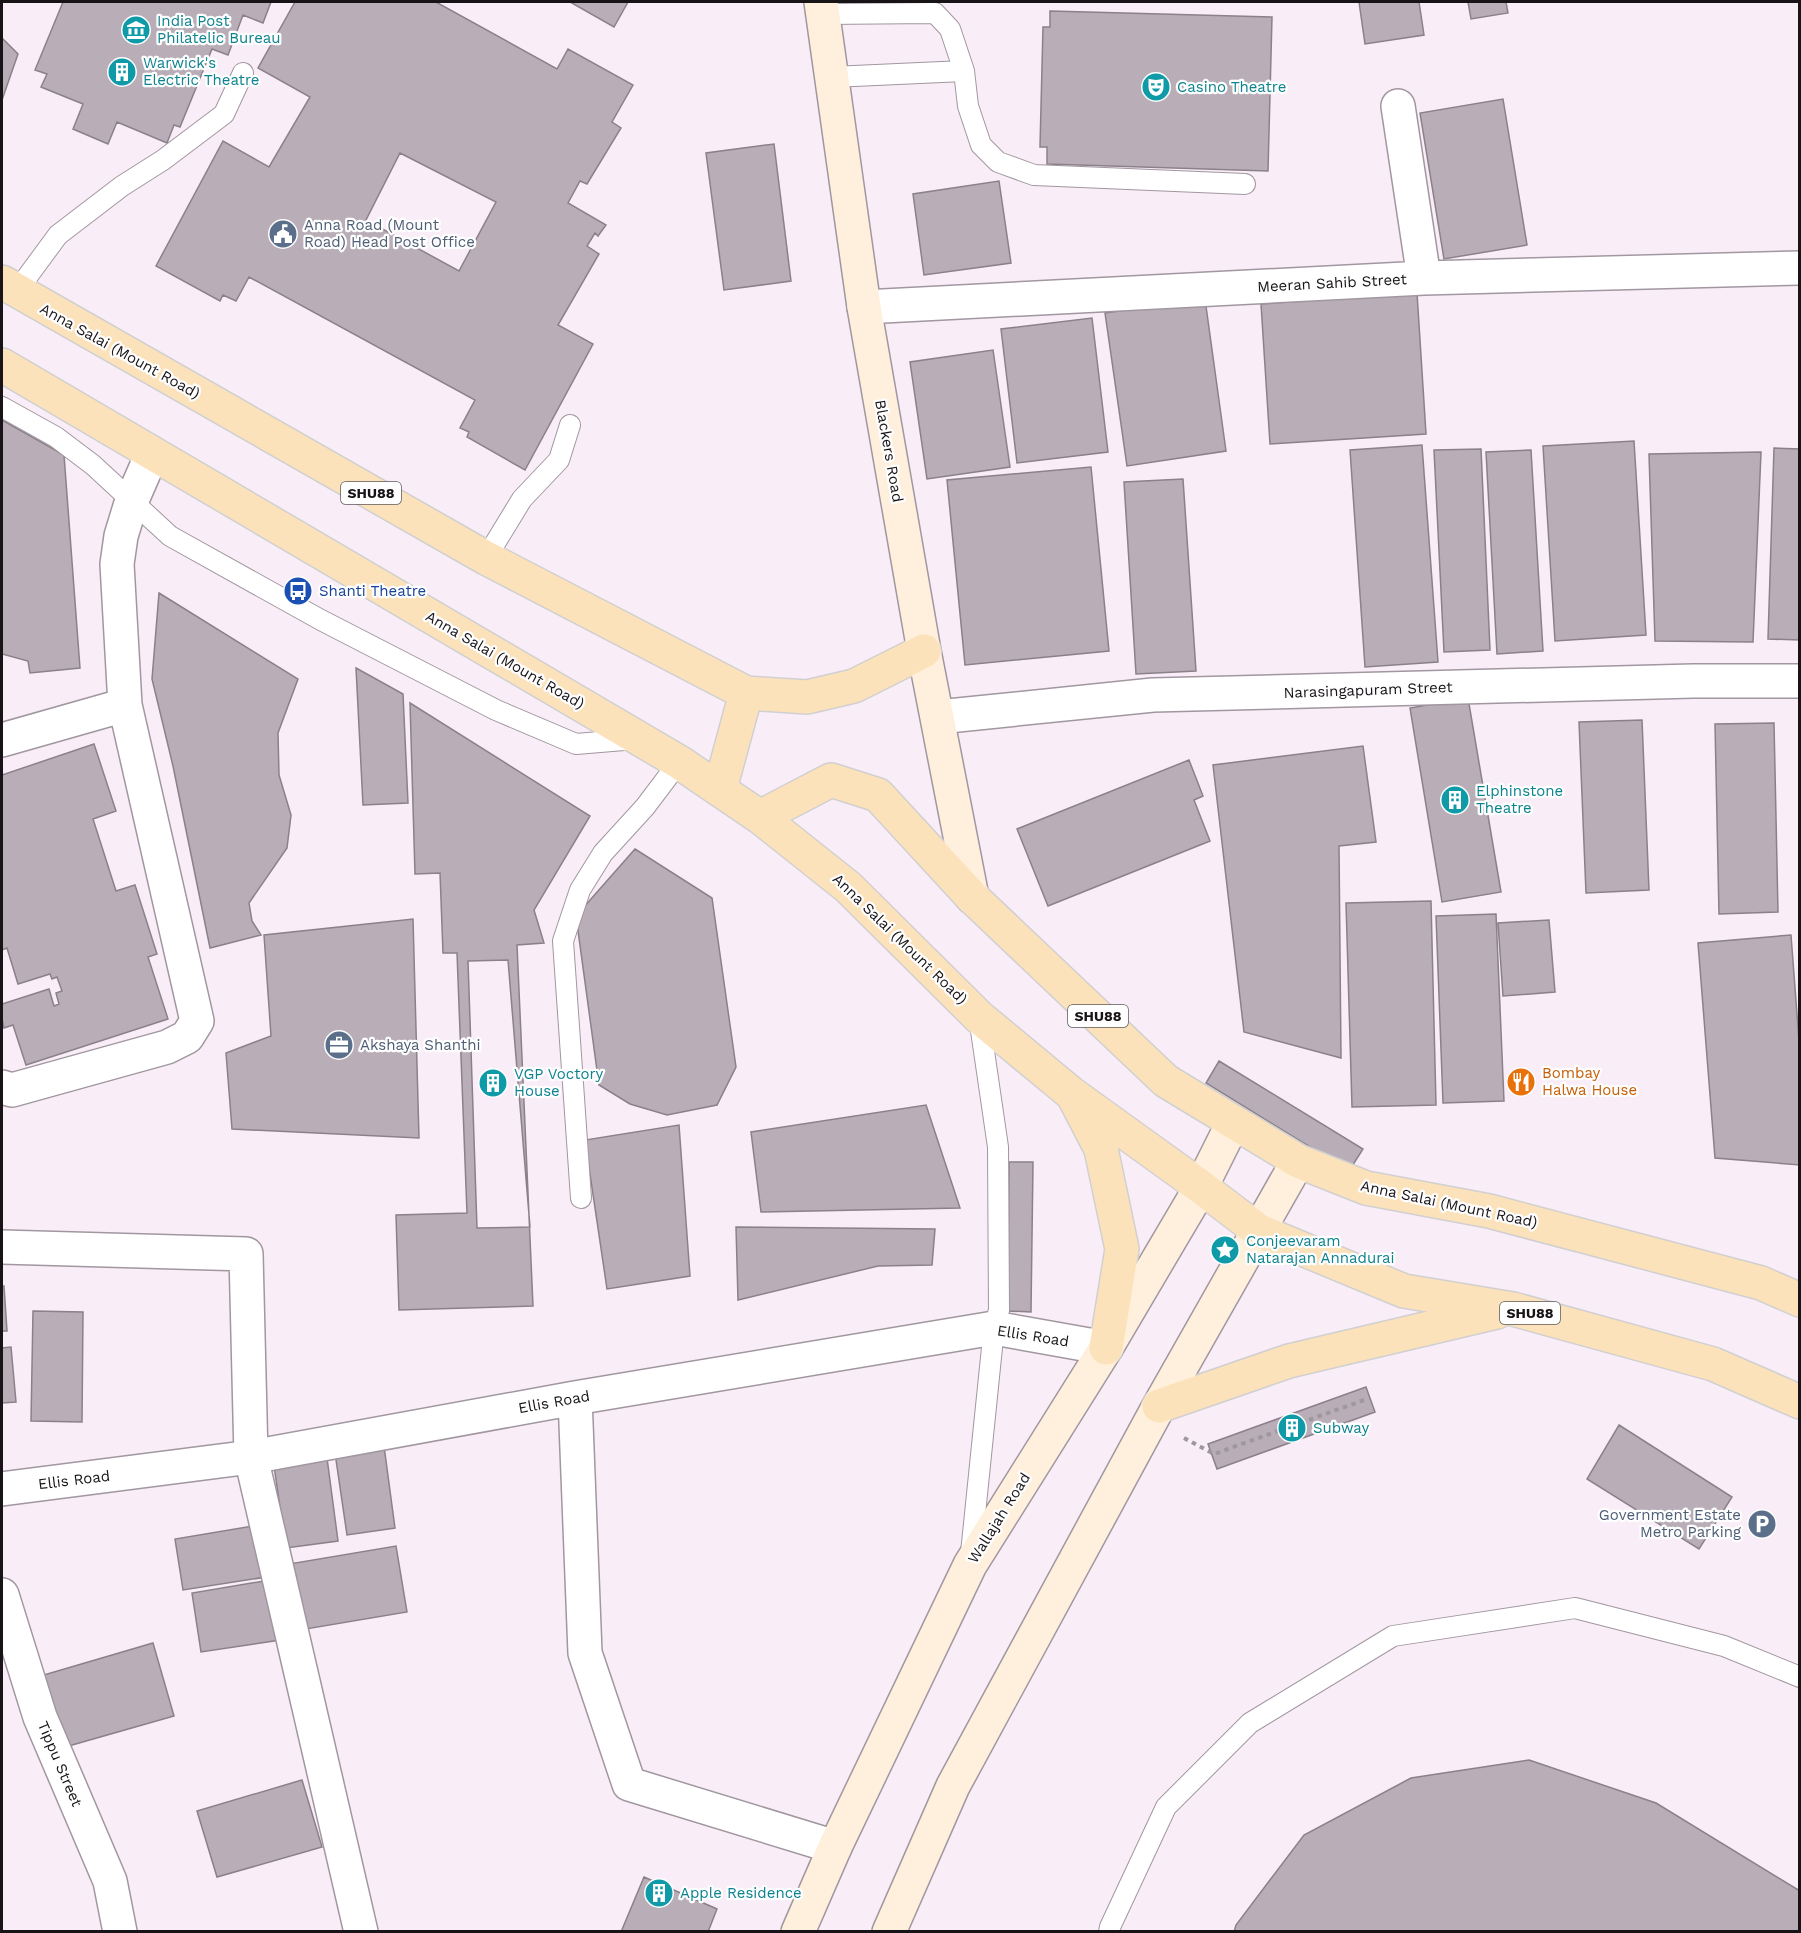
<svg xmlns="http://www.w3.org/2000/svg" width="1801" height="1933" viewBox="0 0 1801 1933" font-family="'Work Sans',sans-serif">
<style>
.building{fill:#b9aeb7;stroke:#8b818a;stroke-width:1.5;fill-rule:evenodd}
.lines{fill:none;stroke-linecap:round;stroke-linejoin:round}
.lane-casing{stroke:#a197a0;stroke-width:22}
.street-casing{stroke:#a197a0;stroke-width:36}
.secondary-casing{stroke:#a197a0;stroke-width:36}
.primary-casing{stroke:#d1d0d1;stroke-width:36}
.path{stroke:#9f979e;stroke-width:4;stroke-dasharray:4.5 4.5;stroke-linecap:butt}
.lane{stroke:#fff;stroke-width:20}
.street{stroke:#fff;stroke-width:33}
.secondary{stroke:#fef0dc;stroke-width:33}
.primary{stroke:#fce2ba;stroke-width:33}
.labels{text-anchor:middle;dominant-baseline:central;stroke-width:4.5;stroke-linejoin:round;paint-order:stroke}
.shield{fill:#fefefe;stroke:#5c5a5c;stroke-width:1.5}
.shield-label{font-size:14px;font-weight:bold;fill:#171317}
.culture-label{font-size:15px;fill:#0d838f;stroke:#fefefe;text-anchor:start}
.service-label{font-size:15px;fill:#4e5e75;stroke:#fefefe;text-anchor:start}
.street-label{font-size:15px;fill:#171317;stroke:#fefefe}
.transit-label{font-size:15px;fill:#164399;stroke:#fefefe;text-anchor:start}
.food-label{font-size:15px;fill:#c56008;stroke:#fefefe;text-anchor:start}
</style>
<rect width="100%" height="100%" fill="#f9edf7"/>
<path class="building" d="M63,2H271L263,23L243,15L228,55L212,49L180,127L174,125L167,143L117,122L108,144L73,129L83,104L41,87L47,74L35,70Z
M295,2H436L557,69L568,49L633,85L612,122L621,128L587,184L580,181L568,203L606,225L598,236L595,233L587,246L599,254L558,325L593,344L525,470L467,437L469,432L460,428L475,400L249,277L236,301L223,295L220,301L156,266L223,141L269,167L310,97L258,68ZM400,153L496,202L459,271L366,220Z
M570,2H628L614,27Z
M1359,2H1419L1424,35L1365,44Z
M1468,2H1506L1508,13L1471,19Z
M1050,11L1272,17L1268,171L1047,164V147H1040L1043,27H1050Z
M2,38L18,54L2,100Z
M1503,99L1527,245L1444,259L1420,113Z
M774,144L791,281L724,290L706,153Z
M999,181L1011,263L924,275L913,194Z
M1417,293L1426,434L1270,444L1261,304Z
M1205,299L1226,451L1127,466L1105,313Z
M1092,318L1108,452L1017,463L1001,329Z
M993,350L1010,467L927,479L910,362Z
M2,420L64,455L80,668L30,673L28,661L2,654Z
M1634,441L1646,635L1555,641L1543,446Z
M1422,445L1438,662L1365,667L1350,450Z
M1774,448L1800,449V640L1768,639Z
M1481,449L1490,650L1444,652L1434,450Z
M1531,450L1543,651L1497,654L1486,452Z
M1761,452L1753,642L1655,641L1649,454Z
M1091,467L1109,651L965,665L947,480Z
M1183,479L1196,671L1136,674L1124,482Z
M159,593L298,679L278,733L279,775L291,815L287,848L249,903L252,921L261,935L210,948L173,766L152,679Z
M356,668L403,694L408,803L363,805Z
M1468,698L1501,892L1442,902L1410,708Z
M410,703L590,816L534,910L544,943L517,945L533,1306L399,1310L396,1215L467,1213L457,953H443L440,873L415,874Z
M1642,720L1649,890L1586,893L1579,722Z
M1774,723L1778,912L1719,914L1715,724Z
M94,744L116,811L93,819L116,891L135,885L157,954L148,957L168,1019L26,1065L13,1025L4,1028L2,1019V1004L49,989L54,1006L59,1004L56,993L62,991L57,977L52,979L50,974L18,984L7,948L2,950V775Z
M1363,746L1376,842L1339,846L1341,1058L1244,1032L1213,765Z
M1189,760L1203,796L1194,800L1210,841L1048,906L1017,829Z
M635,849L712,898L736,1067L717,1105L667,1115L630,1104L599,1085L576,916Z
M1431,901L1436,1105L1352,1107L1346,903Z
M1496,914L1504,1101L1443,1103L1436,916Z
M413,919L419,1138L232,1129L226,1053L271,1036L264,935Z
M1549,920L1555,992L1503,996L1498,923Z
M1791,935L1800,1054V1165L1715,1158L1698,943Z
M508,960L530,1227L477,1228L468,961Z
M1219,1061L1363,1149L1349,1171L1206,1083Z
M926,1105L960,1208L761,1212L751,1132Z
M679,1125L690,1276L607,1289L585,1140Z
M1009,1162H1033L1031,1312L1008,1311Z
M736,1227L935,1229L932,1265L878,1266L738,1300Z
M2,1286H4L7,1331H2Z
M33,1311L83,1312L82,1422L31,1421Z
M11,1347L16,1402L2,1403V1348Z
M1366,1387L1375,1412L1217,1469L1208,1444Z
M1619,1425L1732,1497L1699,1549L1587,1479Z
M384,1446L395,1528L347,1535L335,1453Z
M327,1458L338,1541L286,1548L274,1466Z
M259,1525L266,1577L183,1590L175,1539Z
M396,1546L407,1612L300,1630L289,1564Z
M270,1580L280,1640L201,1652L192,1593Z
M153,1643L174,1716L58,1749L37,1677Z
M1529,1760L1656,1803L1800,1891V1932H1234L1236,1925L1304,1835L1411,1778Z
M302,1780L322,1847L217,1877L197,1811Z
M644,1877L717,1909L708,1932H621Z"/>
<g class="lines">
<g class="lane-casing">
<path id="lane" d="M823,14L935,13L950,29L964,71
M832,77L964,71L968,106L981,145L998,162L1034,175L1245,184
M16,292L58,235L122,186L163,160L224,114L243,73
M2,407L56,437L93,465L170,536L321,620L496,710L576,744L636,739
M486,558L522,499L559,460L570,425
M581,1198L563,941L580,890L603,853L645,807L679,762
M971,1553L994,1328L999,1310L998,1147L979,1017
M1109,1932L1110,1927L1166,1807L1250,1723L1393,1636L1575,1608L1724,1646L1800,1677"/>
</g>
<g class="street-casing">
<path id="street" d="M1398,106L1424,278
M864,307L1424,278L1800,268
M938,717L1153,695L1693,681H1800
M2,740L125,705
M2,1087L12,1090L167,1047L187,1037L197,1021L125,705L117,564L121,536L132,500L152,454
M2,1247L246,1254L251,1457L361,1932
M575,1398L585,1653L629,1784L835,1847
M2,1489L251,1457L575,1398L994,1328L1106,1348
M2,1595L40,1717L110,1881L120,1932"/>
</g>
<g class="secondary-casing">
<path id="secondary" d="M821,2L864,307L924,651L972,897
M798,1932L835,1847L970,1565L1106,1348L1201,1187L1233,1123
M889,1932L953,1786L1159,1406L1298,1161"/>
</g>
<g class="primary-casing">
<path id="primary" d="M2,282L486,558L746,693L807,697L854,686L924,651
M2,365L679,762L760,817L848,887L979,1017L1072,1094L1201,1187L1259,1231L1404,1291L1513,1309L1713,1364L1800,1402
M720,789L746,693
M760,817L831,780L878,795L972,897L1166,1081L1298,1161L1366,1188L1489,1211L1761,1283L1800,1300
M1075,1099L1101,1149L1122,1249L1106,1348
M1159,1406L1289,1361L1497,1312"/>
</g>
<path class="path" d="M1184,1438L1214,1454L1364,1400"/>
<use href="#lane" class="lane"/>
<use href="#street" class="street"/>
<use href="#secondary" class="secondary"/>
<use href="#primary" class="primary"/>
</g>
<defs>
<g id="museum-disc" transform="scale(1.5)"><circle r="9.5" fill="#0f9aa8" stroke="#fefefe"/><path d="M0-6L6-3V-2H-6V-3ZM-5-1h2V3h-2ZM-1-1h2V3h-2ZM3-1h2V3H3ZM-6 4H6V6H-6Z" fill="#fff"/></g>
<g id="building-disc" transform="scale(1.5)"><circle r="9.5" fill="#0f9aa8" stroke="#fefefe"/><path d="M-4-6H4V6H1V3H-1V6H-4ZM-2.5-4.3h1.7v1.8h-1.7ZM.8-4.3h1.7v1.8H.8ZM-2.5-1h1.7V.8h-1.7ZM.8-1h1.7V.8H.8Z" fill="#fff"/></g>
<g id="theatre-disc" transform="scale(1.5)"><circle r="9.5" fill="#0f9aa8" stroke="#fefefe"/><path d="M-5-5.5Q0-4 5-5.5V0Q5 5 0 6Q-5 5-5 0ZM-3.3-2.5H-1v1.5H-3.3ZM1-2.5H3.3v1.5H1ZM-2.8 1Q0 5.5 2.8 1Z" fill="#fff"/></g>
<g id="civic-disc" transform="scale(1.5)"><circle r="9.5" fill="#5c6f8a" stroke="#fefefe"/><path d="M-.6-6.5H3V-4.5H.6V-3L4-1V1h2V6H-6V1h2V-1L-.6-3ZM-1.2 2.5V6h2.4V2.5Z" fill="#fff"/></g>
<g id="bus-disc" transform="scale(1.5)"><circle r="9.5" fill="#1a4fb4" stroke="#fefefe"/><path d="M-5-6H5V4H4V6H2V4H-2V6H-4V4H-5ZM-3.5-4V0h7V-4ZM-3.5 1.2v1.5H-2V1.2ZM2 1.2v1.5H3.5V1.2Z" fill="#fff"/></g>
<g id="office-disc" transform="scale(1.5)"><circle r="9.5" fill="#5c6f8a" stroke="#fefefe"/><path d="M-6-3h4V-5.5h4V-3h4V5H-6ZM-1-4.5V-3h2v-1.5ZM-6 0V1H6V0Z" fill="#fff"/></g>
<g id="restaurant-disc" transform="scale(1.5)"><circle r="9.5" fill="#e8710a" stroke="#fefefe"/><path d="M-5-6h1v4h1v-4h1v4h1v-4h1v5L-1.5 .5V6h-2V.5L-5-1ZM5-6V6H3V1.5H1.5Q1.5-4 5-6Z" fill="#fff"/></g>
<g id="sight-disc" transform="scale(1.5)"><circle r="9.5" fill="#0f9aa8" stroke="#fefefe"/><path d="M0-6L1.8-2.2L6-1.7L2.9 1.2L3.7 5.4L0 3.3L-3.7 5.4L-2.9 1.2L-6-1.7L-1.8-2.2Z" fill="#fff"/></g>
<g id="parking-disc" transform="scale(1.5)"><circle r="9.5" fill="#5c6f8a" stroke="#fefefe"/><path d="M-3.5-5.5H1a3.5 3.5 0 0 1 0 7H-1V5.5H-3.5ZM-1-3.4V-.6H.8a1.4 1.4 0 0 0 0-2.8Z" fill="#fff"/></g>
</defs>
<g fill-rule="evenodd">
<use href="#museum-disc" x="136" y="30"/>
<use href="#building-disc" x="122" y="72"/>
<use href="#theatre-disc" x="1156" y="87"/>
<use href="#civic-disc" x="283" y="234"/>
<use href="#bus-disc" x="298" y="591"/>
<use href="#building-disc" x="1455" y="800"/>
<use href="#office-disc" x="339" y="1045"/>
<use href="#restaurant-disc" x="1521" y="1082"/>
<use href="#building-disc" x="493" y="1083"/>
<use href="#sight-disc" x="1225" y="1250"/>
<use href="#building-disc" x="1292" y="1428"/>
<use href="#parking-disc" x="1762" y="1524"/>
<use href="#building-disc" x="659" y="1893"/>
</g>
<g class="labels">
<g class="shield">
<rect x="341" y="482" width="60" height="22" rx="4.5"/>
<rect x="1068" y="1005" width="60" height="22" rx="4.5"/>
<rect x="1500" y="1302" width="60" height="22" rx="4.5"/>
</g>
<g class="shield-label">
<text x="371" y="493">SHU88</text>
<text x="1098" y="1016">SHU88</text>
<text x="1530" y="1313">SHU88</text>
</g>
<g class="culture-label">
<text x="157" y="21">India Post<tspan x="157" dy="17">Philatelic Bureau</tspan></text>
<text x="143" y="63">Warwick's<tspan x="143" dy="17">Electric Theatre</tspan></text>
<text x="1177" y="87">Casino Theatre</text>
<text x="1476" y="791">Elphinstone<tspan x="1476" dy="17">Theatre</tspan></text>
<text x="514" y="1074">VGP Voctory<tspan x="514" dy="17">House</tspan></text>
<text x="1246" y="1241">Conjeevaram<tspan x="1246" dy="17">Natarajan Annadurai</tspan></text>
<text x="1313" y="1428">Subway</text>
<text x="680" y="1893">Apple Residence</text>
</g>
<g class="service-label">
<text x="304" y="225">Anna Road (Mount<tspan x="304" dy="17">Road) Head Post Office</tspan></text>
<text x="360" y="1045">Akshaya Shanthi</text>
<text x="1741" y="1515" text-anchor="end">Government Estate<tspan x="1741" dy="17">Metro Parking</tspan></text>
</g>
<g class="street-label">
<text transform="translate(1332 283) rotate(-3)">Meeran Sahib Street</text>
<text transform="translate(120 351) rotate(29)">Anna Salai (Mount Road)</text>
<text transform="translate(889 451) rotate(80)">Blackers Road</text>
<text transform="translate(505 660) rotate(30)">Anna Salai (Mount Road)</text>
<text transform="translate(1368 690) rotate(-2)">Narasingapuram Street</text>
<text transform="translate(900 939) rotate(44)">Anna Salai (Mount Road)</text>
<text transform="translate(1449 1204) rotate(12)">Anna Salai (Mount Road)</text>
<text transform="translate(1033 1336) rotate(9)">Ellis Road</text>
<text transform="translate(554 1402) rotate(-10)">Ellis Road</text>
<text transform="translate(74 1480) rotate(-7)">Ellis Road</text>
<text transform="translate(999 1518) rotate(-58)">Wallajah Road</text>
<text transform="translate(60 1764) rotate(67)">Tippu Street</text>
</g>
<g class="transit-label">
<text x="319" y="591">Shanti Theatre</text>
</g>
<g class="food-label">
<text x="1542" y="1073">Bombay<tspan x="1542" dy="17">Halwa House</tspan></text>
</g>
</g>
<rect width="1801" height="1933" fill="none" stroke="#171317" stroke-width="6"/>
</svg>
